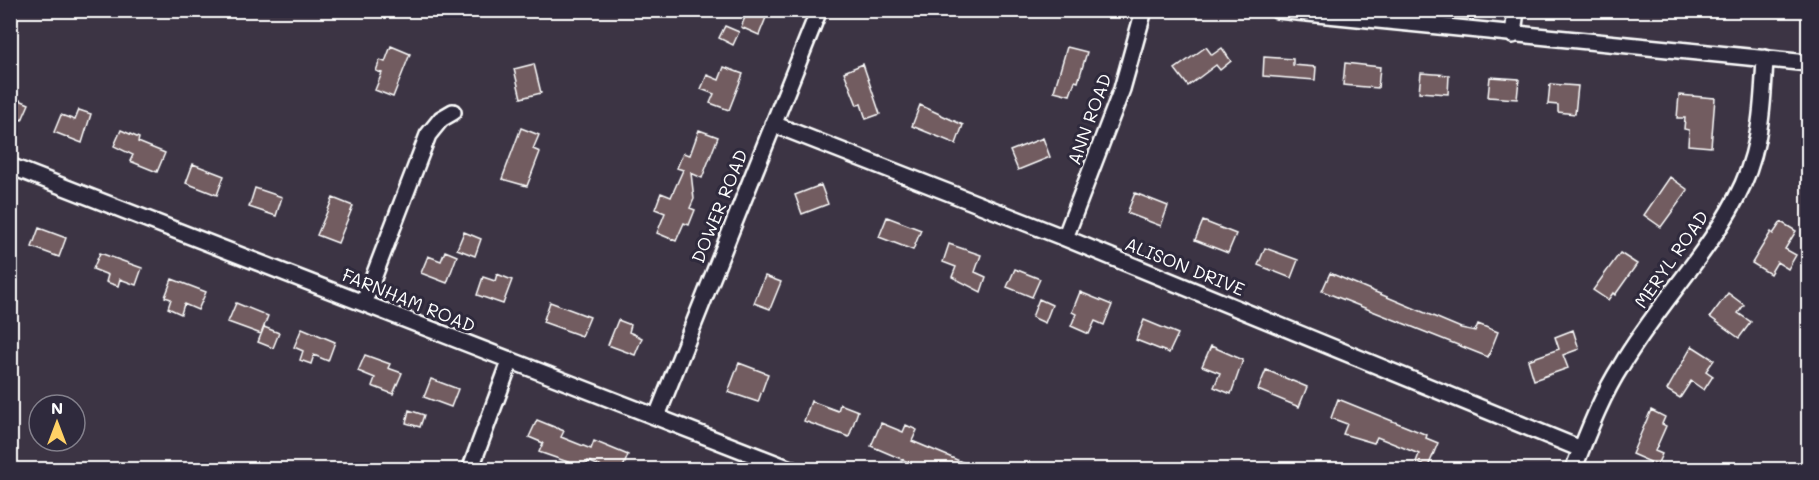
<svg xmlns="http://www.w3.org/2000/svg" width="1819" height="480" viewBox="0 0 1819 480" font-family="Mali,sans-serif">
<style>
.building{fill:#725c60;stroke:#fff;stroke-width:1.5}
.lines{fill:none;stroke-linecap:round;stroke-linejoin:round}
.minor-casing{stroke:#fff;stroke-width:20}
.minor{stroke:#2f2a3d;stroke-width:15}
.labels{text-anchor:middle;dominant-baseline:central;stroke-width:6;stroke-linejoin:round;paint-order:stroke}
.street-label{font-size:18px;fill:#fff;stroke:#2f2a3d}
</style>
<rect width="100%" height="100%" fill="#3c3444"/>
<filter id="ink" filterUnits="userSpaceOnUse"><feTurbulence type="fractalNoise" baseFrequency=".0167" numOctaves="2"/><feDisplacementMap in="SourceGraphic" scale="12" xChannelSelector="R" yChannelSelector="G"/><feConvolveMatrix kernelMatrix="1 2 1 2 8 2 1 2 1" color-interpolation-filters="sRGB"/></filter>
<g filter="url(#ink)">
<path class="building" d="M748,10H769L759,35L741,27Z
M725,26L739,32L733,45L719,38Z
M391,46L410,54L393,97L375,90L382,73L376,71L380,60L385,62Z
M1067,47L1087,52L1078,82L1075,81L1070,95L1054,91Z
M1206,47L1212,55L1222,48L1231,61L1220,70L1216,65L1188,86L1175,69Z
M1264,57L1293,59V65L1316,67L1315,80L1263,76Z
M1345,63L1380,67L1378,88L1343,85Z
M534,64L541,93L521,98L514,69Z
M863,64L880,114L866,119L861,104L857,105L844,72Z
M724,67L743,74L729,110L710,103L714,94L701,89L707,75L719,80Z
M1421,73L1449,75L1448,94L1419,92Z
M1490,77L1519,79L1517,99L1488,97Z
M1550,84L1578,86L1575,114L1558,112V105L1548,104Z
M1679,95L1715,98L1711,147L1688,145L1689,130L1684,129L1685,118H1677Z
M10,96L29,104L22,120L10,115Z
M920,105L963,125L956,144L912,126Z
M79,110L91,114L82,143L54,132L61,115L75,120Z
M521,128L539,135L533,149L540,152L527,186L502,179Z
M121,130L139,138L138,142L165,153L157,172L130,161L133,155L114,146Z
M699,130L718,137L702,178L691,173L694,199L690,208L695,210L689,225L684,223L676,241L657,233L665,213L655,209L661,193L671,197L683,170L677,168L683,153L690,155Z
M1043,138L1050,157L1018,170L1010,151Z
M193,164L224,176L217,195L186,183Z
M1670,177L1688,190L1661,227L1644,215Z
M821,185L828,204L802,214L795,195Z
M255,188L282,197L276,216L249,207Z
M1135,193L1168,206L1161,226L1127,213Z
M333,198L353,206L338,243L317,235Z
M887,217L921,230L913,250L879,237Z
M1203,221L1236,234L1228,253L1195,240Z
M1781,222L1796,231L1785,249L1796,255L1788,269L1777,262L1770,274L1752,263L1771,232L1773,234Z
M39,228L66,238L59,257L32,247Z
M464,232L481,239L475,256L457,249Z
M949,244L981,255L975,272L986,277L981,292L952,277L956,267L943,262Z
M1265,248L1298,260L1291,278L1258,265Z
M445,251L457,256L447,283L421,273L428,256L441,261Z
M100,253L142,268L136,285L120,279L118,286L106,282L108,275L93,269Z
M1620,253L1637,264L1615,295L1613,293L1608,300L1593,290Z
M1015,269L1040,279L1032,297L1007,287Z
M1330,273L1461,328L1475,331L1478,324L1498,332L1488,357L1322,291Z
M497,274L512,280L503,304L477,295L483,277L495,281Z
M765,276L781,282L770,309L754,303Z
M172,279L206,292L198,310L184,304L181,314L168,308L171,299L165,297Z
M1080,292L1112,305L1104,325L1095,321L1089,334L1071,326L1076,314L1072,312Z
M1728,293L1744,305L1738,313L1751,322L1739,338L1710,317Z
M1039,299L1052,305L1045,323L1032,317Z
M550,302L590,317L582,336L543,322Z
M236,303L268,316L261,334L228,322Z
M618,320L631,325L629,332L642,338L635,355L608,345Z
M1144,320L1178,334L1169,353L1136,340Z
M264,327L279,333L273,348L258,342Z
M302,328L335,342L328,361L314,355L311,364L300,360L303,351L294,347Z
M1573,330L1579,349L1563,355L1568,368L1534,380L1528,360L1559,349L1555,337Z
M1211,346L1243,360L1231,394L1214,387L1220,373L1202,366Z
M1692,346L1714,360L1706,371L1713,376L1704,390L1691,381L1680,398L1667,390Z
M365,355L390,364L388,368L402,373L393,394L372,386L375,378L358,371Z
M739,363L768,374L758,402L728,392Z
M1266,370L1307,387L1299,407L1258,390Z
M431,379L458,389L451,407L424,397Z
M1338,399L1427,435L1426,438L1438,443L1428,467L1416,462L1419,454L1377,437L1374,443L1343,434L1347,424L1331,418Z
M811,401L838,411L840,404L858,411L849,437L804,421Z
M409,410L424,415L420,427L406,423Z
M1651,410L1665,417L1662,424L1666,426L1655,451L1662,454L1657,465L1632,454Z
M537,420L564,431L561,437L591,449L594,441L628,455L622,470H609L588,461L585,468L539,452L543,443L529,437Z
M881,423L903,432L906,425L917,430L912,441L981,470H927L871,446Z"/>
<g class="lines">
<g class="minor-casing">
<path id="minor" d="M1277,10L1808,63
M1513,35L1516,10
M773,124L1065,238L1581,449
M10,166L793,470
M1065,238L1122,89L1144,10
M364,302L428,135L441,119L453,112
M657,416L819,10
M470,470L510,362
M1573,470C1587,435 1601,397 1621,366C1658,303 1713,250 1743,184C1761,144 1763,101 1765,58"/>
</g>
<use href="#minor" class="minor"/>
</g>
</g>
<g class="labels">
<g class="street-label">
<text transform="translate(1089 119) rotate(-70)">ANN ROAD</text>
<text transform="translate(719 206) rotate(-68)">DOWER ROAD</text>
<text transform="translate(1671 259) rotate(-55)">MERYL ROAD</text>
<text transform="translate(1185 266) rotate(22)">ALISON DRIVE</text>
<text transform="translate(409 300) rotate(22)">FARNHAM ROAD</text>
</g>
</g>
<rect width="1819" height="480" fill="none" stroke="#2f2a3d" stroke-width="36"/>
<rect x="18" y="18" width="1783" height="444" fill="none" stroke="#fff" stroke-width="2" filter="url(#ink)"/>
<g transform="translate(57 423)"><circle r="28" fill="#2f2a3d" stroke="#827f8b" stroke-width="1.5"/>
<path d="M0-4.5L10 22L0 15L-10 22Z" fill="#ffd166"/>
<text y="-9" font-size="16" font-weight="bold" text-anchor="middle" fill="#ffffff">N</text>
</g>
</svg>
